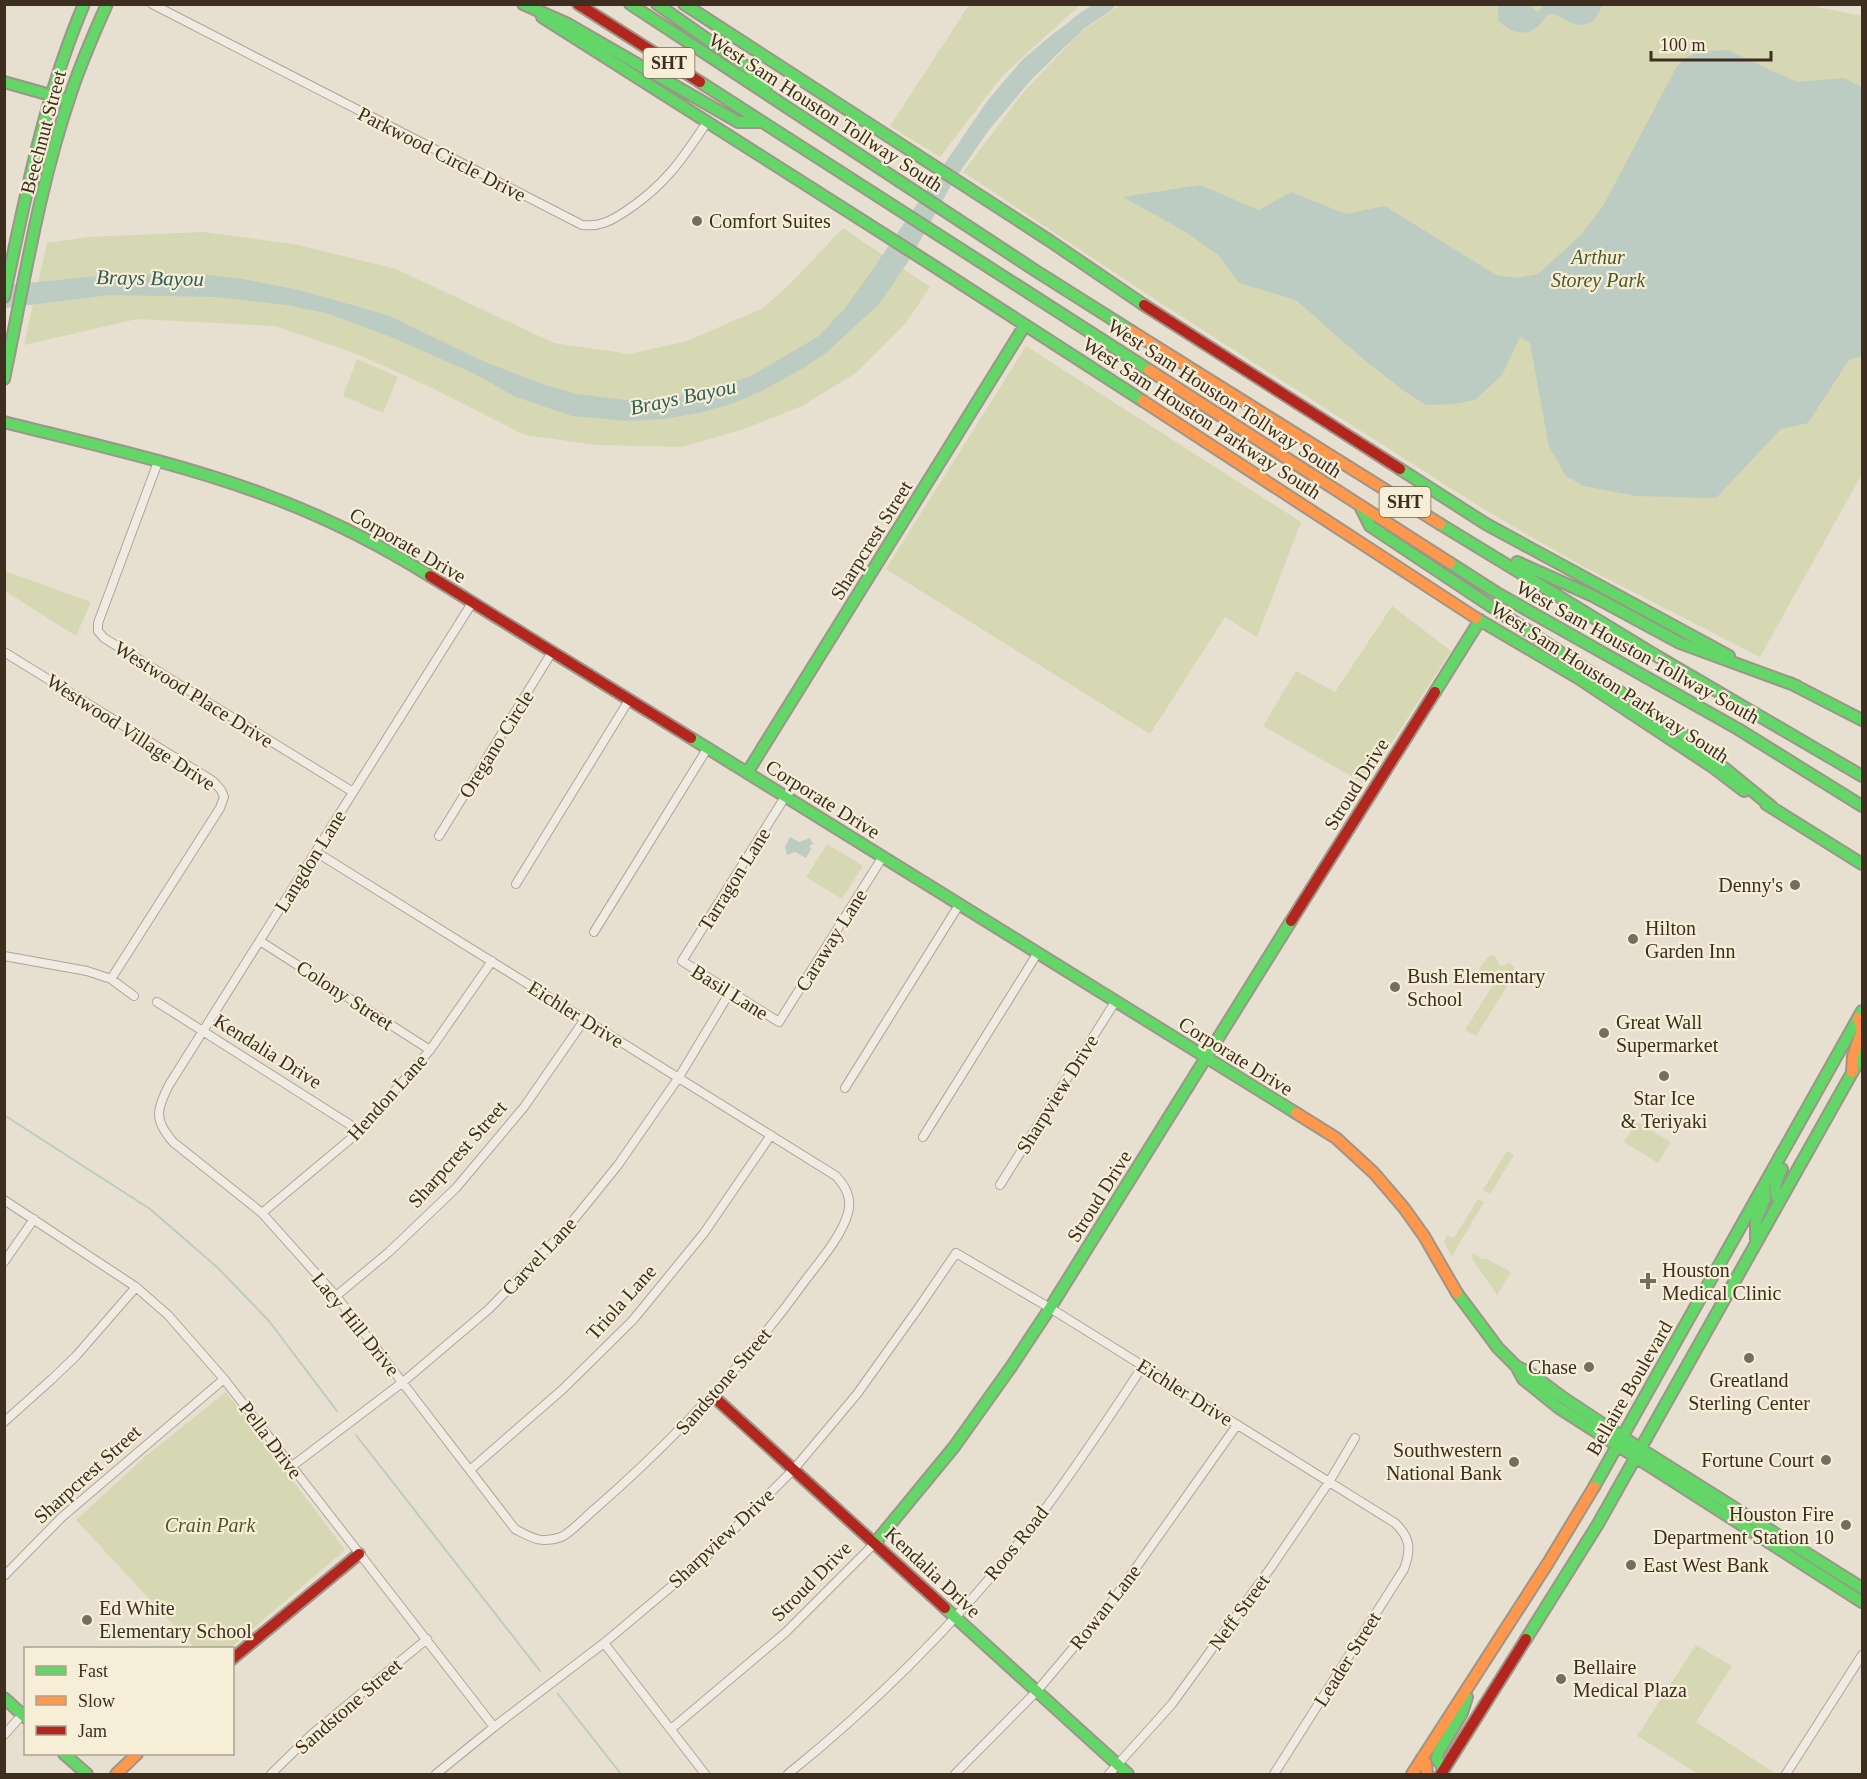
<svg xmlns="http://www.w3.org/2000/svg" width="1867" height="1779" viewBox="0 0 1867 1779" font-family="Georgia,serif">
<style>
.green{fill:#d6d7b3}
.water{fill:#bcccc2}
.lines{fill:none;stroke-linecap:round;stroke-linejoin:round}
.stream{stroke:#bcccc2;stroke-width:2}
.river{stroke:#bcccc2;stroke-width:15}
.street-casing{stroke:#ada599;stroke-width:10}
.fast-casing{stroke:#9c958a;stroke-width:14}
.slow-casing{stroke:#9c958a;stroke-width:14}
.jam-casing{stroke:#9c958a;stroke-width:14}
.street{stroke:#efebe3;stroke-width:8}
.fast{stroke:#63d668;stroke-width:10}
.slow{stroke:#ff974d;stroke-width:10}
.jam{stroke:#b3261e;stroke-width:10}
.poi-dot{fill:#786c5e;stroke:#f7eed8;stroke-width:2}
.labels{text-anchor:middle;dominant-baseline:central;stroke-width:4.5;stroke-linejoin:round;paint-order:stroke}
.shield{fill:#f7eed8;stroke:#756857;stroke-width:1.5}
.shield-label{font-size:18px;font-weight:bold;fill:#3d2e20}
.street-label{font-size:20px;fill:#3d2e20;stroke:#f7eed8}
.poi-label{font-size:20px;fill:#3d2e20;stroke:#f7eed8;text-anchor:start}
.park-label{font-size:20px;font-style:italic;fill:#4d5a26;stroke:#f7eed8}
.water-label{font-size:21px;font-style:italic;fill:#2f5d5a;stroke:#f7eed8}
</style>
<rect width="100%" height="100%" fill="#e7e0d1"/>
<path class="green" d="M1803,4L1862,16V474L1760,657L1573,561L1485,510L1162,304L963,172L1026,89L1081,32L1120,5Z
M969,5H1080L1002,76L940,157L890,126Z
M843,228L930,287L906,323L856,373L802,406L744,429L682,447L596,445L525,435L432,388L357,354L275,326L137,319L24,345L47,243L88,237L203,232L294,244L396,269L554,343L630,354L687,341L763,308L792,282Z
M1026,346L1301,522L1257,637L1225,617L1150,734L886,569Z
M357,359L398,377L383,413L343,396Z
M5,571L91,602L76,636L5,591Z
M1392,606L1451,651L1365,784L1263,726L1296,671L1335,692Z
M827,844L863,866L842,899L806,877Z
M1490,955L1495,956L1499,965L1503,966L1509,962L1515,968L1513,971L1506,974L1509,983L1476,1036L1465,1030L1496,980L1502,976V972L1498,969L1489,979L1482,977L1479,973L1480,967Z
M1637,1122L1671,1142L1658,1163L1624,1142Z
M1507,1151L1514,1155L1490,1194L1483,1190Z
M1478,1199L1484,1202L1452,1256L1444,1242L1447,1235L1454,1238Z
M1472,1253L1484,1260L1485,1258L1511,1272L1497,1295L1473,1260L1471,1256Z
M226,1392L345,1550L230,1648H195L76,1520L147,1455Z
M1696,1645L1732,1666L1696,1722L1775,1773L1774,1774H1698L1637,1736Z"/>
<path class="water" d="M1498,5H1533L1532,8L1537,12L1545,5L1602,4C1599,18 1589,28 1574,24C1564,21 1560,13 1548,14C1544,19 1540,26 1534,29C1522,38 1506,29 1498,20Z
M1071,21L1080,32L1031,80L989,130L953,182L908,262L879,304L827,352L805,367L762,391L731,404L703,412L664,419L627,421L572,416L516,397L473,373L391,337L326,313L287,305L216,297L110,295L5,308V286L9,285L107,275L161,274L208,275L243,279L299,290L387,315L485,362L545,385L577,394L624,400L667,398L712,388L749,377L819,336L845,308L868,276L988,100L1022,60L1054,33Z
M1727,50L1797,82L1844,78L1862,87V356L1849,360L1808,423L1781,429L1716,498L1636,496L1584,486L1566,476L1549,447L1530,343L1520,337L1502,375L1475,400L1454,404L1426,405L1404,391L1362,358L1296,300L1239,283L1218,255L1186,232L1123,197L1200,185L1259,210L1291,192L1346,214L1385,206L1496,275L1517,278L1538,274L1581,235L1603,206L1677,66L1695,52Z
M790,837L799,842L810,838L813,844L809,846L811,849L806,858L795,852L787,855L785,847Z"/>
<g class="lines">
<path class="stream" d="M4,1115L150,1209L218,1268L269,1321L337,1411
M356,1435L540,1671
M558,1694L621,1774"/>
<path class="river" d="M1060,41L1079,23L1107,4"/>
<g class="street-casing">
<path id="street" d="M152,4L582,225C600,227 611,221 626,211C664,186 682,160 707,122
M158,462L98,623V631L104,638L353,792
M4,652L213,781L221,790L224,797L220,808L111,979
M785,797L682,961L779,1022L882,858
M439,836L552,652
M316,852L836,1176C846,1187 852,1198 848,1213C842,1235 821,1260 807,1278C746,1363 675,1439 596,1508C587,1515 571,1533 561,1537C541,1544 532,1538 515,1529L336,1296L262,1213L173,1142C154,1120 156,1110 169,1085L472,603
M516,884L629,700
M594,932L707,749
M260,941L430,1050
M4,956L87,971L111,979L134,996
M157,1002L360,1131
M845,1088L959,905
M923,1137L1037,954
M1000,1185L1115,1002
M4,1200L136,1287L168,1315L224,1379L494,1727
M262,1213L360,1131L430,1050L492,961
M4,1262L34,1219
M336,1296L389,1252L456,1188L524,1107L585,1019
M4,1422L52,1379L76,1356L136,1287
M291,1467L403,1382L489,1309L567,1228L618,1165L679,1077L730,992
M470,1470L563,1389L633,1320L704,1233L771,1135
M4,1576L62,1517L224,1379
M604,1643L705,1774
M671,1729L786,1632L875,1543
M4,1735L22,1715
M271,1774L312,1734L427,1639
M436,1774L494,1727L604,1643L704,1559L794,1469L857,1394L917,1310L956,1253L1050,1308L1395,1523C1411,1538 1411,1550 1404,1569L1274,1774
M788,1774C881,1699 967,1612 1039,1517C1076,1468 1109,1417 1143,1366
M955,1774L1037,1691L1111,1603L1237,1425
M1109,1774L1172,1704L1272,1566L1329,1482L1355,1438
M1786,1774L1862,1655"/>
</g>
<g class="fast-casing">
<path id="fast" d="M523,4L568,24L738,122H760
M630,4L1036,271L1131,331
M657,4L748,68L766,87
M684,4L1050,241L1144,305
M542,17L926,261L1143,401
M4,82L68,100
M700,82L1149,370
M4,297C26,196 43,100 84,4
M4,379C24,284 39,186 71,93C81,63 94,33 107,4
M4,422C91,444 178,463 263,494C321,515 377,543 430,576
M1400,469L1486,524L1729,656
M1361,508L1370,526L1679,731L1772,807
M1440,524L1650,652L1862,776
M1517,562L1593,596L1680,643L1797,686
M1450,563L1497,593L1738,729L1862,806
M1476,618L1578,678L1714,768L1744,791
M1790,683L1862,720
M1435,692L1480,620
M691,738L1296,1113
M747,773L1025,325
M1766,804L1862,864
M1779,1201C1772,1190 1776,1180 1782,1169
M1756,1239V1220L1765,1200L1764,1187
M1457,1293L1498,1348L1516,1366L1523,1379L1559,1408L1862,1602
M1516,1366L1530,1373L1565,1399L1641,1449L1862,1588
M1594,1487L1862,1011
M875,1543L954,1447L1011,1367L1050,1308L1291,921
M945,1608L1128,1774
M1526,1639L1598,1524L1862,1055
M4,1698L26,1718
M64,1754L87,1774
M1444,1769L1437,1759L1438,1753L1462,1713L1467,1697"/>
</g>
<g class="slow-casing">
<path id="slow" d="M1131,331L1440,524
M1149,370L1450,563
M1143,401L1476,618
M1852,1072L1853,1056L1862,1030L1858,1018
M1296,1113L1336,1138L1374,1173L1404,1208L1424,1236L1457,1293
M1422,1758L1426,1763L1427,1774
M116,1774L137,1754
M1412,1774L1548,1563L1594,1487"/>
</g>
<g class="jam-casing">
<path id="jam" d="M578,4L700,82
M1144,305L1400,469
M430,576L691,738
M1291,921L1435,692
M713,1396L945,1608
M232,1659L359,1554
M1441,1774L1526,1639"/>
</g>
<use href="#street" class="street"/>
<use href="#fast" class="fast"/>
<use href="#slow" class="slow"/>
<use href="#jam" class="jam"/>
</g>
<g class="poi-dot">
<circle cx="697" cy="221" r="6"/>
<circle cx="1795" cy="885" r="6"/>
<circle cx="1633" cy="939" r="6"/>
<circle cx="1395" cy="987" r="6"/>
<circle cx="1604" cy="1033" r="6"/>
<circle cx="1664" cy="1076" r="6"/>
<path d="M1645 1272h6v6h6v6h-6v6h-6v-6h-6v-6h6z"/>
<circle cx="1749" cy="1358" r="6"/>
<circle cx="1589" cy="1367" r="6"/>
<circle cx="1826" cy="1460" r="6"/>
<circle cx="1514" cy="1462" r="6"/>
<circle cx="1846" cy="1525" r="6"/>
<circle cx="1631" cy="1565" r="6"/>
<circle cx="87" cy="1620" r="6"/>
<circle cx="1561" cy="1679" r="6"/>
</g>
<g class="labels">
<g class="shield">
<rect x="643.5" y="48" width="51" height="30" rx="4.5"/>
<rect x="1379.5" y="487" width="51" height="30" rx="4.5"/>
</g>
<g class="shield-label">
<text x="669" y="63">SHT</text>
<text x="1405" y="502">SHT</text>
</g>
<g class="street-label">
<text transform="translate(826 112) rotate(33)">West Sam Houston Tollway South</text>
<text transform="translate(43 132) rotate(-75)">Beechnut Street</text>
<text transform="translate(442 154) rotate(27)">Parkwood Circle Drive</text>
<text transform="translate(1225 398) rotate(33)">West Sam Houston Tollway South</text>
<text transform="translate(1202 418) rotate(33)">West Sam Houston Parkway South</text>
<text transform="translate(871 540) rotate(-58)">Sharpcrest Street</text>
<text transform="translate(408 545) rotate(30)">Corporate Drive</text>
<text transform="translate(1638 652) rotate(29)">West Sam Houston Tollway South</text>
<text transform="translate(1610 682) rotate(33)">West Sam Houston Parkway South</text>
<text transform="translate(194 694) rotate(32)">Westwood Place Drive</text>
<text transform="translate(131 732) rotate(33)">Westwood Village Drive</text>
<text transform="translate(496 744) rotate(-58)">Oregano Circle</text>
<text transform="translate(1356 784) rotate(-58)">Stroud Drive</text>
<text transform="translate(823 799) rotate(32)">Corporate Drive</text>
<text transform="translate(310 861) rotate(-58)">Langdon Lane</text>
<text transform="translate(734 879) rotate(-58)">Tarragon Lane</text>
<text transform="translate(831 940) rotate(-58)">Caraway Lane</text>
<text transform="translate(730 992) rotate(32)">Basil Lane</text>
<text transform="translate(345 995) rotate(33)">Colony Street</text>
<text transform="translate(576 1014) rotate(32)">Eichler Drive</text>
<text transform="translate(268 1051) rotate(32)">Kendalia Drive</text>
<text transform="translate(1236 1056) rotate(32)">Corporate Drive</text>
<text transform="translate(1057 1094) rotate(-58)">Sharpview Drive</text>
<text transform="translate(387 1097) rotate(-48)">Hendon Lane</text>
<text transform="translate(457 1154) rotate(-48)">Sharpcrest Street</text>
<text transform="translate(1099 1196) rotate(-58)">Stroud Drive</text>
<text transform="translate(539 1256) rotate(-47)">Carvel Lane</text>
<text transform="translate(621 1302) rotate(-48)">Triola Lane</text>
<text transform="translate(356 1324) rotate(51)">Lacy Hill Drive</text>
<text transform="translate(723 1381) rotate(-49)">Sandstone Street</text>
<text transform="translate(1629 1388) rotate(-60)">Bellaire Boulevard</text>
<text transform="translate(1185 1392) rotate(32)">Eichler Drive</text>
<text transform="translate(271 1440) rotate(53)">Pella Drive</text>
<text transform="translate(87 1474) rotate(-42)">Sharpcrest Street</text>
<text transform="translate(721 1538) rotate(-43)">Sharpview Drive</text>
<text transform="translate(1016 1543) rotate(-51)">Roos Road</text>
<text transform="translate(933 1572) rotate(43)">Kendalia Drive</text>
<text transform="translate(811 1581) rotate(-45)">Stroud Drive</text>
<text transform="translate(1105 1607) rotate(-52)">Rowan Lane</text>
<text transform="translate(1239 1612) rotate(-54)">Neff Street</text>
<text transform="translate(1347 1659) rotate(-58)">Leader Street</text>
<text transform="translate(348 1706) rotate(-41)">Sandstone Street</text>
</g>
<g class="poi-label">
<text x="709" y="221">Comfort Suites</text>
<text x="1783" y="885" text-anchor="end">Denny's</text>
<text x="1645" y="928">Hilton<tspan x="1645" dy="23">Garden Inn</tspan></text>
<text x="1407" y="976">Bush Elementary<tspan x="1407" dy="23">School</tspan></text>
<text x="1616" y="1022">Great Wall<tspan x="1616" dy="23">Supermarket</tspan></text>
<text x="1664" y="1098" text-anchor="middle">Star Ice<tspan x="1664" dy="23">&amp; Teriyaki</tspan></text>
<text x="1662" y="1270">Houston<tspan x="1662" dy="23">Medical Clinic</tspan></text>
<text x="1577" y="1367" text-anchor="end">Chase</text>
<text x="1749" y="1380" text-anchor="middle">Greatland<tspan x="1749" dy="23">Sterling Center</tspan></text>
<text x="1502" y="1450" text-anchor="end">Southwestern<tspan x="1502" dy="23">National Bank</tspan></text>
<text x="1814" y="1460" text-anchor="end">Fortune Court</text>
<text x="1834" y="1514" text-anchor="end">Houston Fire<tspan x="1834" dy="23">Department Station 10</tspan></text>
<text x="1643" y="1565">East West Bank</text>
<text x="99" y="1608">Ed White<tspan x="99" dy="23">Elementary School</tspan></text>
<text x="1573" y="1667">Bellaire<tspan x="1573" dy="23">Medical Plaza</tspan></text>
</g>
<g class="park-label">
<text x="1598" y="257">Arthur<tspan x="1598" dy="23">Storey Park</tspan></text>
<text x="210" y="1525">Crain Park</text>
</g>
<g class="water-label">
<text transform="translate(150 278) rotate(1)">Brays Bayou</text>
<text transform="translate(683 397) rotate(-12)">Brays Bayou</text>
</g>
</g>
<rect width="1867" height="1779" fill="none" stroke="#3d2e20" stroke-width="12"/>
<rect x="24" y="1647" width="210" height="108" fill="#f7eed8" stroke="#ada18e" stroke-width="1.5"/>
<rect x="36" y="1666" width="30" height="9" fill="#63d668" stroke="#ada18e" stroke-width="1.5"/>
<text x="78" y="1677" font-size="18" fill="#3d2e20">Fast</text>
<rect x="36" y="1696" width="30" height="9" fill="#ff974d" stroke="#ada18e" stroke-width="1.5"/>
<text x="78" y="1707" font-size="18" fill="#3d2e20">Slow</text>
<rect x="36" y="1726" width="30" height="9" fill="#b3261e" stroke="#ada18e" stroke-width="1.5"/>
<text x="78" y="1737" font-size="18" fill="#3d2e20">Jam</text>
<path d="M1651 51v9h120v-9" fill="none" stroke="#3d2e20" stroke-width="3"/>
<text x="1660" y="51" font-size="18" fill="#3d2e20" stroke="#f7eed8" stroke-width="4.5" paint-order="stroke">100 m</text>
</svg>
